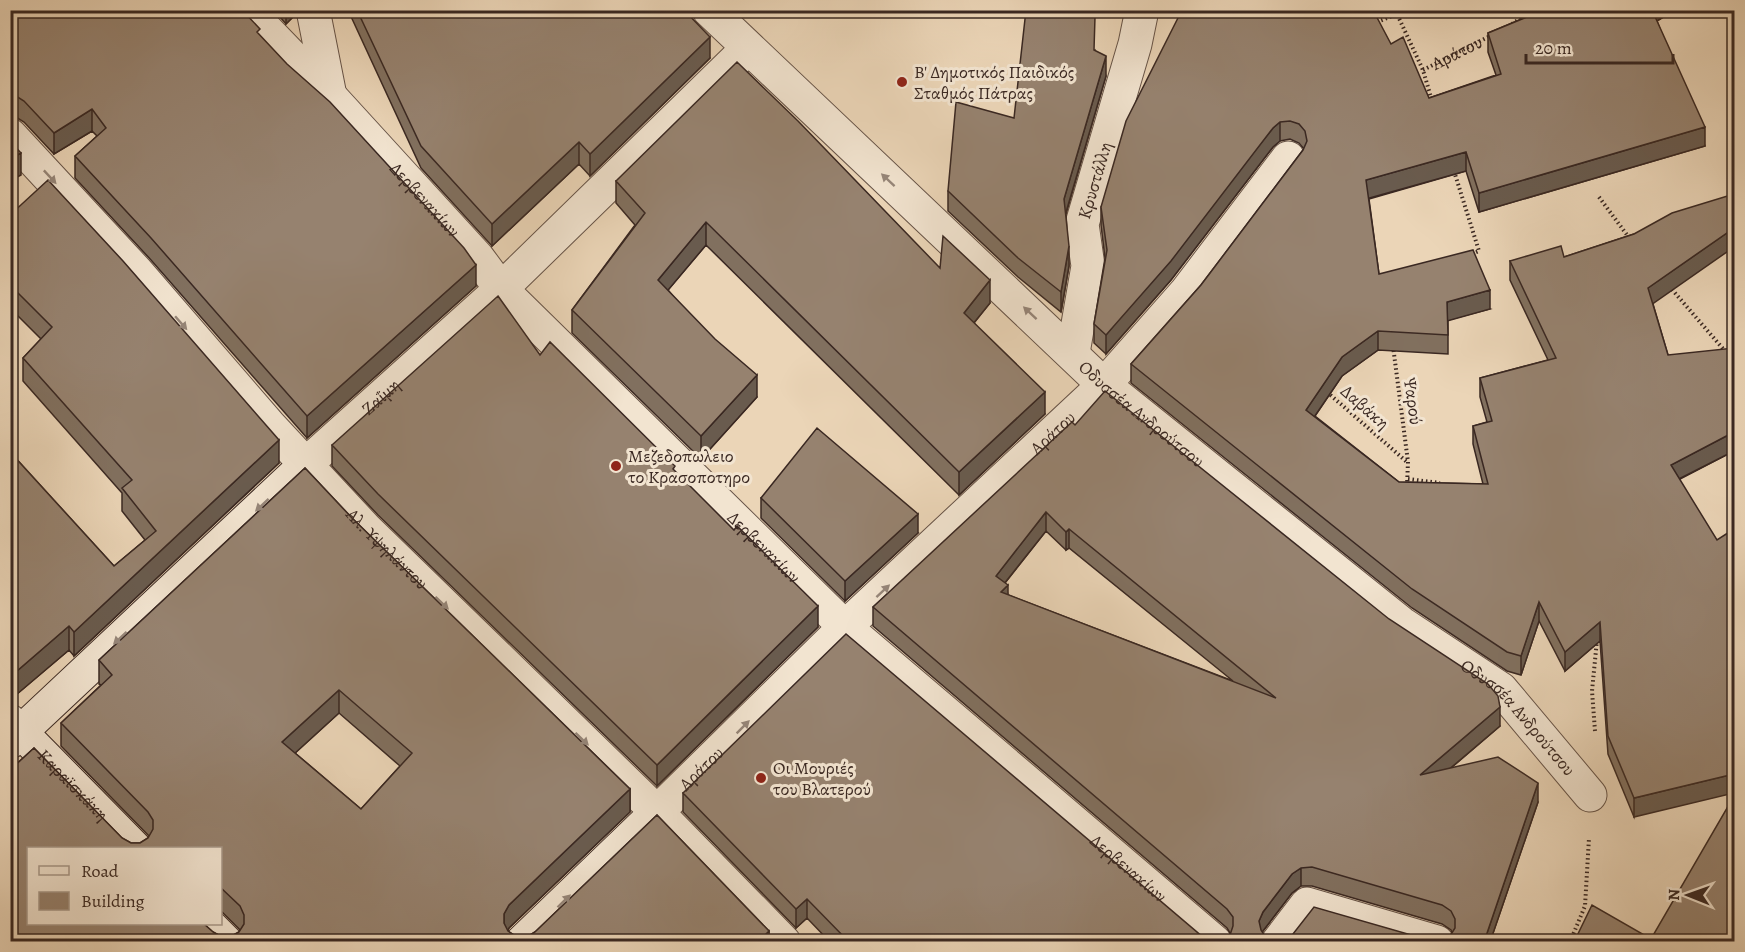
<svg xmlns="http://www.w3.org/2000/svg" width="1745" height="952" viewBox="0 0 1745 952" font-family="Alegreya,serif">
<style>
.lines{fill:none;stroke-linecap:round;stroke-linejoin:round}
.street-casing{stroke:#665347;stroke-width:35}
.secondary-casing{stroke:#3a2822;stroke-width:35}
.path{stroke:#3a2822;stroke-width:4;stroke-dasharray:1.5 3;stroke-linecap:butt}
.street{stroke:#f2e4d0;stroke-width:33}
.secondary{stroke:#f2e4d0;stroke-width:33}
.wall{fill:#81705f;stroke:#3a2822;stroke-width:1.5;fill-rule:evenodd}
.shaded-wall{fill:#695b4e;stroke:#3a2822;stroke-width:1.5}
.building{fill:#96826f;stroke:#3a2822;stroke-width:1.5;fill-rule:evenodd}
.oneway{fill:#968679}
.poi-dot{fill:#8f2418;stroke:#f2e4d0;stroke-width:2}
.labels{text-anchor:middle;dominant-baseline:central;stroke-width:6;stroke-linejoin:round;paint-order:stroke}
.street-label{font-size:18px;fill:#3a2822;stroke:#f2e4d0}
.poi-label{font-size:18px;fill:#3a2822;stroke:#f2e4d0;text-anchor:start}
</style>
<rect width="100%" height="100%" fill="#ebd5b7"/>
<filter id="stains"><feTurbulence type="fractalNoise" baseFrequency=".00333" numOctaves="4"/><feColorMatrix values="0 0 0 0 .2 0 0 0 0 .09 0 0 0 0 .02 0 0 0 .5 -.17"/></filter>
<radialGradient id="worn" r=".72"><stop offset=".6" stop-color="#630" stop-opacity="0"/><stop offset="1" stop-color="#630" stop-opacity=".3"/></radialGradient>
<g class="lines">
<g class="street-casing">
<g id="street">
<path id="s2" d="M247,10L330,96L478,258L501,289L845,627L1215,942"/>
<path d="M313,10L330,96"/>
<path id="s3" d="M709,10L1104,385L1401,623L1501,689L1590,795"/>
<path id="s4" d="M10,135L137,272L270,426L365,528L657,812L784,942"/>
<path id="s5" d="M1073,353L1088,266L1082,224L1135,44L1142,10"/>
<path id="s6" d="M305,465L501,289L748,48"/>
<path id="s7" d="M657,812L845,627L1104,385L1186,292L1288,158"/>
<path d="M1278,942L1307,904L1437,942"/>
</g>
</g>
<g class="secondary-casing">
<g id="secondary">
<path id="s8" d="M10,721L135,848"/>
<path d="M10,742L305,465"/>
<path d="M208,924L226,942"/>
<path d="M522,942L657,812"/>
</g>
</g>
<g class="path">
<path d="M1377,22L1397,14L1423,70L1432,101"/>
<path d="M1512,24L1533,10"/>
<path id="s1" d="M1423,70L1492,35"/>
<path d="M1454,171L1479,251L1472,254"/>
<path d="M1599,197L1630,239"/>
<path d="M1669,286L1725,351"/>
<path d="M1393,346L1408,462L1407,485"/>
<path d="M1327,392L1407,462"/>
<path d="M1408,479L1440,483"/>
<path d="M1595,731L1592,691L1597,640"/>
<path d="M1570,942L1585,906L1589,838"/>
</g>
<use href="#street" class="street"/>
<use href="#secondary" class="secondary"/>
</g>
<path class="wall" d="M10,10L260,36L476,286L307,438L151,260L75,178V156L97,136L92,131L54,154L24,122L16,117H10Z
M274,10H295V15L286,24Z
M348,10H684L710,58L590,176L579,164L492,246L421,168Z
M1524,10H1675L1657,21L1705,146L1479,212L1466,171L1369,199L1379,274L1490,309L1448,320V354L1378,350L1342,376L1315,416L1399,482L1483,484L1473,444V426L1487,422L1480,397V378L1548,360L1510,280V261L1564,257L1634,234L1653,304L1668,355L1734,451L1680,479L1634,817L1608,754L1600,641L1565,671L1539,621L1521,675L1507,671L1412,608L1131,383V364L1201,285L1303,150L1304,149L1299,143L1290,139L1280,141L1273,147L1171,280L1106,354L1094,343V324L1105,258L1101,225V207L1200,16L1391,44L1429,98L1496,75L1488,52V33L1524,18Z
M1729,10H1734V26L1731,17Z
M1095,50L1106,76L1066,214L1069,266L1061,312L1018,277L948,211V191L1014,118Z
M616,181L940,268L990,303L974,323L1045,414L959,495L706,245L668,290L757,397L701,459L572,333V310L635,225L616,203Z
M10,215L279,463L74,656L69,650L10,700V452L114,566L145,540L122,511V493L23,381V358L41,339L10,308Z
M540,355L818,627L657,786L378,515L332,466V445Z
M1075,425L1500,726L1451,768L1538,802L1490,942H1276L1441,941L1450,936L1452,933L1451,930L1442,924L1312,886H1301L1292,893L1263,931L1262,932L1266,938L1275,942H830L807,918L796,928L683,812V793L1203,937L1211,941H1221L1230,935V933L1227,928L873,626V607ZM1046,531L1066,550L1069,548L1233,681L1008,595L1005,583Z
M305,468L352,518L630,789V812L509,928L508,931L517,937H527L535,932L657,815L769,931V942H10V770L34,748L122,838L131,843H140L148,838L149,836L148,835L61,746V723L101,685L99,684V660ZM339,713L400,766L361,809L295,753ZM28,849H220V910L240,930L239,932L230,937H222L213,932L204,924H28Z
M761,498L918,533L845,601L761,518Z"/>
<path class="shaded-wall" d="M286,10H295V15L286,24Z
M1650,10H1675L1650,25Z
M710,37V58L590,176V154Z
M1106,56V76L1064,219V199Z
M92,109V131L54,154V133Z
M1280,122V141L1273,147L1171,280L1106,354V335L1273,128Z
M1705,127V146L1479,212V193Z
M579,142V164L492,246V224Z
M1466,152V171L1366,199V180Z
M21,153V175L10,181V159Z
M706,222V245L658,302V280Z
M1734,228V247L1648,307V288Z
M1069,246V266L1061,312V292Z
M476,265V286L307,438V416Z
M990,280V303L964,335V313Z
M1490,290V309L1447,321V302Z
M1378,331V350L1342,376L1306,429V410L1342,357Z
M757,375V397L701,459V436Z
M1045,392V414L959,495V472Z
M1734,432V451L1671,483V465Z
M279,440V463L74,656V632Z
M1046,512V531L996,594V576Z
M918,514V533L845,601V581Z
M1069,529V548L1066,550V532Z
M1008,585V604L1001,592Z
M1539,602V621L1521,675V656Z
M818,606V627L657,786V765Z
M1600,622V641L1565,671V652Z
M69,626V650L10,700V677Z
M339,690V713L282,765V742Z
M1500,707V726L1420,794V775Z
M1734,774V793L1634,817V798Z
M1538,783V802L1490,942H1484Z
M630,789V812L509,928L504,937V914L509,905Z
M1301,868V886L1292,893L1263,931L1259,940V921L1263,912L1292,874Z
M807,899V918L796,928V909Z
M769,931V942H758Z"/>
<path class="building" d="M10,10H242L260,29L257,32L287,64L330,102L464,248L476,265L307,416L151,238L75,156L106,128L92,109L54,133L24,101L16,96L10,95Z
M357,10H684L710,37L590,154L579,142L492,224L421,146Z
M1026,10H1058L1095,17L1094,50L1106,56L1064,199L1069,246L1061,292L1018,258L948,191L956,102L1014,118Z
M1182,10H1189L1200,16L1203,10H1373L1391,44L1403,37L1429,98L1501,74L1488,33L1527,17L1524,10H1652L1705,127L1479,193L1466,152L1366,180L1379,274L1473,250L1490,290L1447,302L1448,335L1378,331L1342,357L1306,410L1399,482L1488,484L1473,426L1492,421L1480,378L1556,358L1510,261L1561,246L1564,257L1634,234L1672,213L1734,194V228L1648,288L1668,355L1734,348V432L1671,465L1717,540L1734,529V774L1634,798L1608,736L1600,622L1565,652L1539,602L1521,656L1507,652L1412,589L1131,364L1201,285L1303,150L1307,141L1305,131L1299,124L1290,121L1280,122L1273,128L1171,261L1106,335L1094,324L1107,250L1101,207L1126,121Z
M737,62L798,121L940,268L943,236L990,280L964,313L1045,392L959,472L706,222L658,280L715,339L757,375L701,436L572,310L645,213L616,181Z
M10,141L21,153L10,159Z
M48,180L123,261L279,440L74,632L69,626L10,677V452L114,566L156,531L122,488L132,480L23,358L52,327L10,285V215Z
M498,296L540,355L550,342L675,466L673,469L734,530L737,526L818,606L657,765L378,494L332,445Z
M1105,391L1389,619L1488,684L1498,696L1500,707L1420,775L1498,757L1538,783L1484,942H1276L1285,941L1293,934L1314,907L1432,941H1441L1450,936L1455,928V919L1451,911L1442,905L1312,867L1301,868L1292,874L1263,912L1259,921L1261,930L1266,938L1275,942H849L807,899L796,909L683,793L846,634L1203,937L1211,941H1221L1230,935L1233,926V917L1227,909L873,607L1072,422L1075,425ZM1046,512L1066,532L1069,529L1276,698L1001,592L1008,585L996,576Z
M817,428L918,514L845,581L761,498Z
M305,468L352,518L630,789L509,905L504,914V923L508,931L517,937H527L535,932L657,815L769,931L758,942H10V770L34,748L122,838L131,843H140L148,838L153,829V820L148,812L61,723L112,675L99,660ZM339,690L412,753L361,809L282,742ZM28,849H220V887L240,906L244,915V924L239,932L230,937H222L213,932L204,924H28Z
M1734,796V942H1574L1592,905L1651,939Z"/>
<defs><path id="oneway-solid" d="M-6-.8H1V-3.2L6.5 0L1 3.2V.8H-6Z" transform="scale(1.5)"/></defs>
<g class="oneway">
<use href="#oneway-solid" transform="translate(50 177) rotate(47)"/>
<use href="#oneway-solid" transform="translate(888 180) rotate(-137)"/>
<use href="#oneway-solid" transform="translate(1030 313) rotate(-137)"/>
<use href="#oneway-solid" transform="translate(181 323) rotate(49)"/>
<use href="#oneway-solid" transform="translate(262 505) rotate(137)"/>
<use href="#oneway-solid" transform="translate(883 591) rotate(-43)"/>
<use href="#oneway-solid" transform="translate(442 603) rotate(44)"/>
<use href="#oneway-solid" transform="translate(120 638) rotate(137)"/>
<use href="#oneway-solid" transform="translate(743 727) rotate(-45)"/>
<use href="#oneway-solid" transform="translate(582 739) rotate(44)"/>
<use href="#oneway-solid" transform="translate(564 901) rotate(-44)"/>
</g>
<g class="poi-dot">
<circle cx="902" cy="82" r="6"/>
<circle cx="616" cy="466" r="6"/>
<circle cx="761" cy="778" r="6"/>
</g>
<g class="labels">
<g class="street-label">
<text stroke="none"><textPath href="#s1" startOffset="38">Αράτου</textPath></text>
<text stroke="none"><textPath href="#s5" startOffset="176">Κρυστάλλη</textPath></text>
<text stroke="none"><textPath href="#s2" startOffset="260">Δερβενακίων</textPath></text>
<text stroke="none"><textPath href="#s6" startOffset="102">Ζαΐμη</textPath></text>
<text transform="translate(1413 401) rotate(82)">Ψαρού</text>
<text transform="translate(1365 407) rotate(41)">Δαβάκη</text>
<text stroke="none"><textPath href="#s3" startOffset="592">Οδυσσέα Ανδρούτσου</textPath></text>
<text stroke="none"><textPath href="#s7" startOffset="548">Αράτου</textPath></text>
<text stroke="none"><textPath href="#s2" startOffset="746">Δερβενακίων</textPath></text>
<text stroke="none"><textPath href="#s4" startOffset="560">Αλ. Υψηλάντου</textPath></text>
<text stroke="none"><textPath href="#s3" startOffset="1077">Οδυσσέα Ανδρούτσου</textPath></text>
<text stroke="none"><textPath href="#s7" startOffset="62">Αράτου</textPath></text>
<text stroke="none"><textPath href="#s8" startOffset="90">Καραϊσκάκη</textPath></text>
<text stroke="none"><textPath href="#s2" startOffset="1232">Δερβενακίων</textPath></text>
</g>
<g class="poi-label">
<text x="914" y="72">Β' Δημοτικός Παιδικός<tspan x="914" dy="21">Σταθμός Πάτρας</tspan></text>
<text x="628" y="456">Μεζεδοπωλειο<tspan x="628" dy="21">το Κρασοποτηρο</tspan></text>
<text x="773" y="768">Οι Μουριές<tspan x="773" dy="21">του Βλατερού</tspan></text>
</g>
</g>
<rect width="1745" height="952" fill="none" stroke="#ebd5b7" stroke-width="36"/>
<rect x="12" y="12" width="1721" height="928" fill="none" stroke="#3a2822" stroke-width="3"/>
<rect x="18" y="18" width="1709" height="916" fill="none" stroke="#3a2822" stroke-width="1.5"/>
<rect x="27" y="847" width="195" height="78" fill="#f2e4d0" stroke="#a8998a" stroke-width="1.5"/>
<rect x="39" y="866" width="30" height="9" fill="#f2e4d0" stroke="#a8998a" stroke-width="1.5"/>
<text x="81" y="877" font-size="18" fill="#3a2822">Road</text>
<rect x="39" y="892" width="30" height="18" fill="#96826f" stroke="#a8998a" stroke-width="1.5"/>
<text x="81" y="907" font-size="18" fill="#3a2822">Building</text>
<g transform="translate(1688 895) rotate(271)" stroke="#f2e4d0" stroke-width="4.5" paint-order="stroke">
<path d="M0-4.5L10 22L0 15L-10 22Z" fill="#3a2822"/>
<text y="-9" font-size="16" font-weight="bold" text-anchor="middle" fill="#3a2822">N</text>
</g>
<path d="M1526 54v9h147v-9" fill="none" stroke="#3a2822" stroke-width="3"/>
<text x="1535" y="54" font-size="18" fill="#3a2822" stroke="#f2e4d0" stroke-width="4.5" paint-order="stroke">20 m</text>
<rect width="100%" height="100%" filter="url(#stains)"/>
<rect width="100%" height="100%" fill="url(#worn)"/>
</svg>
